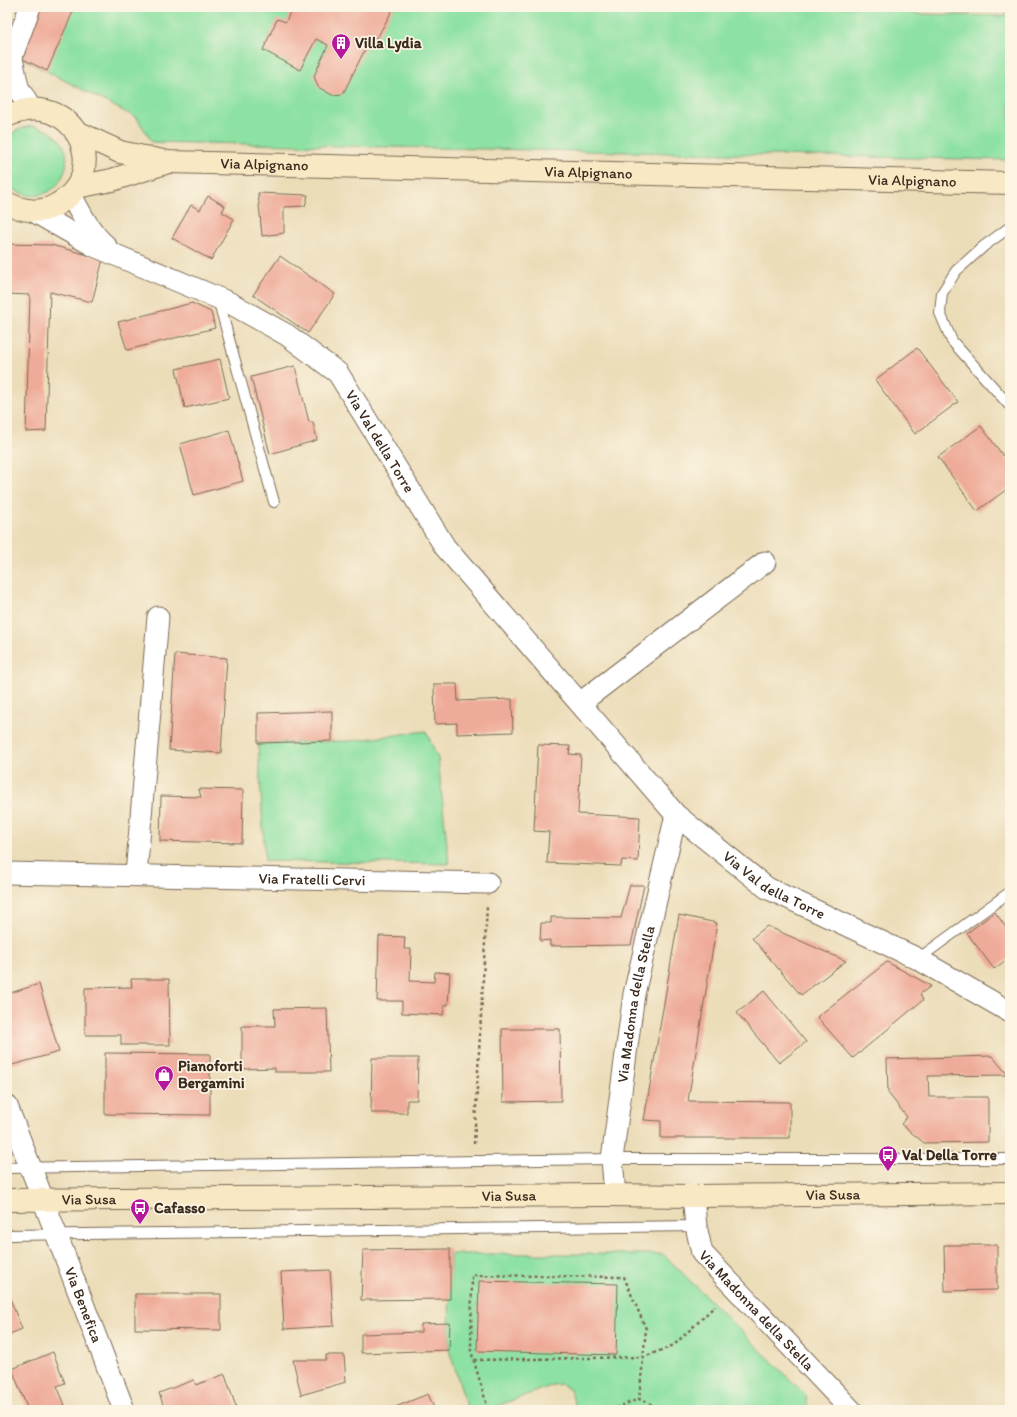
<svg xmlns="http://www.w3.org/2000/svg" width="1017" height="1417" viewBox="0 0 1017 1417" font-family="Itim,sans-serif">
<style>
.green{fill:#8ce1a3;stroke:#648660}
.building{fill:#efab99}
.lines{fill:none;stroke-linecap:round;stroke-linejoin:round}
.lane-casing{stroke:#796954;stroke-width:12}
.street-casing{stroke:#796954;stroke-width:23}
.secondary-casing{stroke:#796954;stroke-width:24}
.path{stroke:#796954;stroke-width:2.5;stroke-dasharray:3 3;stroke-linecap:butt}
.lane{stroke:#fff;stroke-width:10}
.street{stroke:#fff;stroke-width:21}
.secondary{stroke:#f8e8c3;stroke-width:22}
.labels{text-anchor:middle;dominant-baseline:central;stroke-width:3.5;stroke-linejoin:round;paint-order:stroke}
.poi-label{font-size:15px;font-weight:bold;fill:#3b2a1e;stroke:#fcf5e5;text-anchor:start}
.street-label{font-size:15px;fill:#3b2a1e;stroke:#fcf5e5}
</style>
<rect width="100%" height="100%" fill="#fcf5e5"/>
<filter id="ink" filterUnits="userSpaceOnUse"><feTurbulence type="fractalNoise" baseFrequency=".025" numOctaves="2"/><feDisplacementMap in="SourceGraphic" scale="8" xChannelSelector="R" yChannelSelector="G"/><feConvolveMatrix kernelMatrix="1 2 1 2 8 2 1 2 1" color-interpolation-filters="sRGB"/></filter>
<filter id="wash" filterUnits="userSpaceOnUse"><feTurbulence type="fractalNoise" baseFrequency=".012" numOctaves="4" result="noise"/><feDisplacementMap in="SourceGraphic" scale="16" xChannelSelector="R" yChannelSelector="G"/><feGaussianBlur stdDeviation="0.9" result="paint"/><feColorMatrix in="noise" values="0 0 0 0 0 0 0 0 0 0 0 0 0 0 0 0 0 1.4 0 .05"/><feComposite in="paint" operator="in"/></filter>
<g filter="url(#wash)">
<rect width="100%" height="100%" fill="#ecddb9"/>
<path class="green" d="M40,7H878L918,14L1000,16L1010,14V160L152,142L137,118L21,58Z
M31,126C98,135 59,226 7,185V138C14,130 22,128 31,126Z
M426,731L438,759L449,864L265,861L258,743L350,741Z
M450,1254H663L806,1395L808,1410H577L570,1390L561,1384L553,1385L486,1410H468L449,1350Z"/>
<g id="blocks">
<path class="building" d="M40,7H75L47,71L21,58Z
M292,7H394L377,38L371,37L343,94L332,95L318,87L314,76L328,45L316,39L300,70L263,50L277,19L286,22Z
M7,26L14,28L7,45Z
M258,193L308,195L305,206L284,207V233L262,236Z
M208,196L225,206L222,212L234,219L211,260L172,238L191,205L200,210Z
M7,244L51,245L103,259L92,302L50,292L46,431L26,432L30,295L7,294Z
M280,256L335,294L308,333L253,295Z
M192,303L211,312L215,328L127,350L118,322Z
M917,348L958,402L915,434L875,380Z
M220,359L229,398L185,408L176,369Z
M295,366L309,422H313L317,440L270,454L251,377Z
M981,426L1010,465V487L977,511L938,457Z
M229,430L243,481L194,495L180,444Z
M175,654L227,658L221,753L169,750Z
M434,684H457L458,701L512,699L513,732L457,734V723L435,724Z
M332,711V741L258,743V713Z
M538,745L570,746L569,754L581,755L578,814L640,817L638,861L622,860L621,866L547,863L549,832L534,831Z
M199,789L243,790L242,843L160,841L161,796L201,797Z
M630,885H644L631,945L550,946V940L540,941L541,923H551V917L621,918Z
M995,912L1010,933V957L994,969L967,933Z
M679,915L717,923L688,1101L790,1102V1138H661V1121L644,1120Z
M767,926L846,961L801,995L752,938Z
M379,936L405,937L404,949H411L410,981L434,982L435,972L450,973L448,1005H444L443,1015L402,1013V1001H377Z
M887,962L931,986L920,994L923,1000L853,1058L817,1017Z
M131,979H169L170,1045H121V1035H85V988L132,987Z
M39,984L59,1052L12,1065L7,1049V994Z
M764,991L806,1042L779,1063L737,1013Z
M327,1008L329,1072H275V1068L242,1069V1026H275L274,1009Z
M502,1029H560L561,1101L503,1102Z
M105,1053L210,1054V1115L105,1114Z
M992,1056L1008,1075L928,1076L929,1097H988V1142L924,1143L901,1124L907,1117L888,1093L887,1059Z
M372,1058H418L417,1100H407V1113H371Z
M944,1245H997V1290L945,1291Z
M450,1249V1299L361,1300L363,1250Z
M330,1270L334,1326L284,1329L281,1272Z
M479,1281L618,1284L616,1355L477,1351Z
M7,1291L22,1329L7,1335Z
M135,1294H221V1330L135,1329Z
M450,1323L449,1350L361,1353V1334L421,1332V1324Z
M53,1352L65,1383L57,1386L65,1405L53,1410H28L12,1369Z
M326,1355H344L346,1382L301,1395L293,1360H326Z
M225,1374L237,1410H165L159,1393L194,1380L196,1385Z
M428,1394L435,1410H388Z"/>
</g>
</g>
<g filter="url(#ink)">
<use href="#blocks" fill-opacity="0" stroke="#796954" stroke-width="1"/>
<g class="lines">
<g class="lane-casing">
<path id="lane" d="M1010,227L984,246L956,271L942,293L940,313L952,341L1010,406
M218,299L274,502
M918,959L1010,892
M7,1168L612,1159H1010
M7,1235L696,1226"/>
</g>
<g class="street-casing">
<g id="street">
<path d="M12,58L18,87L31,109"/>
<path d="M7,70L30,7"/>
<path d="M71,195C81,214 90,232 106,246"/>
<path id="s1" d="M33,211L94,246L230,303L287,335L338,373L445,547L676,815L767,888L918,959L1010,1012"/>
<path d="M580,703L765,562"/>
<path id="s2" d="M7,873L488,883"/>
<path d="M136,875L158,617"/>
<path id="s3" d="M7,1106L124,1410"/>
<path id="s4" d="M615,1195L612,1159L634,994L676,815"/>
<path id="s5" d="M693,1196L696,1226L702,1253L851,1410"/>
</g>
</g>
<g class="secondary-casing">
<g id="secondary">
<path d="M7,116C73,85 116,173 56,205C41,214 22,211 7,203"/>
<path id="s6" d="M77,132L120,152L168,162L1010,183"/>
<path d="M77,187L112,180L165,163"/>
<path id="s7" d="M7,1200L603,1195L693,1196L1010,1193"/>
</g>
</g>
<path class="path" d="M474,1144L487,906
M474,1360L644,1357L674,1345L715,1306
M488,1409L471,1351L472,1275L624,1277L646,1329L639,1399
M610,1410L639,1399L664,1410"/>
<use href="#lane" class="lane"/>
<use href="#street" class="street"/>
<use href="#secondary" class="secondary"/>
</g>
</g>
<defs>
<g id="building-pin" transform="scale(1)"><path d="M0 17L-7.5 6A9.5 9.5 0 1 1 7.5 6Z" fill="#b5179e" stroke="#fcf5e5"/><path d="M-4-6H4V6H1V3H-1V6H-4ZM-2.5-4.3h1.7v1.8h-1.7ZM.8-4.3h1.7v1.8H.8ZM-2.5-1h1.7V.8h-1.7ZM.8-1h1.7V.8H.8Z" fill="#fff"/></g>
<g id="shop-pin" transform="scale(1)"><path d="M0 17L-7.5 6A9.5 9.5 0 1 1 7.5 6Z" fill="#b5179e" stroke="#fcf5e5"/><path d="M-5-2.5h2.3a2.7 3.5 0 0 1 5.4 0H5L5.5 6h-11ZM-1.5-2.5h3a1.5 2.3 0 0 0-3 0Z" fill="#fff"/></g>
<g id="bus-pin" transform="scale(1)"><path d="M0 17L-7.5 6A9.5 9.5 0 1 1 7.5 6Z" fill="#b5179e" stroke="#fcf5e5"/><path d="M-5-6H5V4H4V6H2V4H-2V6H-4V4H-5ZM-3.5-4V0h7V-4ZM-3.5 1.2v1.5H-2V1.2ZM2 1.2v1.5H3.5V1.2Z" fill="#fff"/></g>
</defs>
<g fill-rule="evenodd">
<use href="#building-pin" x="341" y="43"/>
<use href="#shop-pin" x="164" y="1075"/>
<use href="#bus-pin" x="888" y="1155"/>
<use href="#bus-pin" x="140" y="1208"/>
</g>
<g class="labels">
<g class="poi-label">
<text x="355" y="43">Villa Lydia</text>
<text x="178" y="1066">Pianoforti<tspan x="178" dy="17">Bergamini</tspan></text>
<text x="902" y="1155">Val Della Torre</text>
<text x="154" y="1208">Cafasso</text>
</g>
<g class="street-label">
<text stroke="none"><textPath href="#s6" startOffset="193">Via Alpignano</textPath></text>
<text stroke="none"><textPath href="#s6" startOffset="517">Via Alpignano</textPath></text>
<text stroke="none"><textPath href="#s6" startOffset="841">Via Alpignano</textPath></text>
<text stroke="none"><textPath href="#s1" startOffset="427">Via Val della Torre</textPath></text>
<text stroke="none"><textPath href="#s2" startOffset="305">Via Fratelli Cervi</textPath></text>
<text stroke="none"><textPath href="#s1" startOffset="1026">Via Val della Torre</textPath></text>
<text stroke="none"><textPath href="#s4" startOffset="193">Via Madonna della Stella</textPath></text>
<text stroke="none"><textPath href="#s7" startOffset="826">Via Susa</textPath></text>
<text stroke="none"><textPath href="#s7" startOffset="502">Via Susa</textPath></text>
<text stroke="none"><textPath href="#s7" startOffset="82">Via Susa</textPath></text>
<text stroke="none"><textPath href="#s3" startOffset="213">Via Benefica</textPath></text>
<text stroke="none"><textPath href="#s5" startOffset="137">Via Madonna della Stella</textPath></text>
</g>
</g>
<rect width="1017" height="1417" fill="none" stroke="#fcf5e5" stroke-width="24"/>
</svg>
